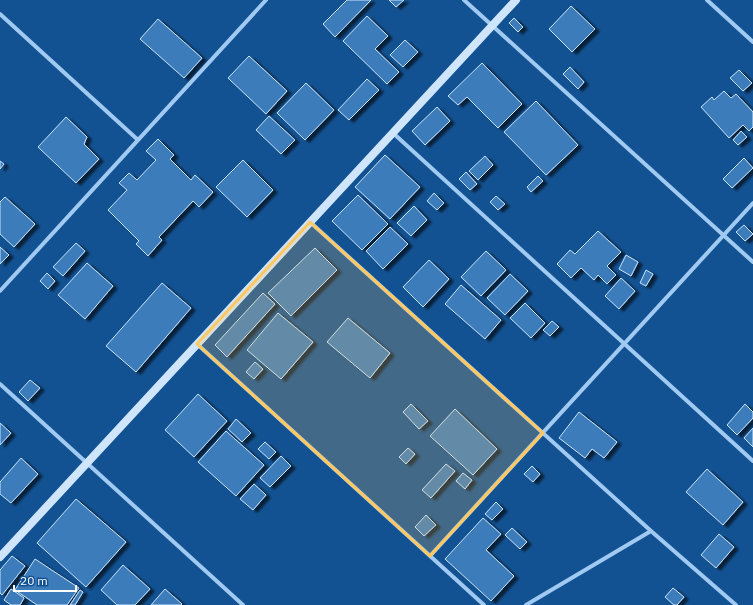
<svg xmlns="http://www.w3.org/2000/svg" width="753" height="605" viewBox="0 0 753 605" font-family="'IBM Plex Sans',sans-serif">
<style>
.building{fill:#3c7cba;stroke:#c7e3fd;filter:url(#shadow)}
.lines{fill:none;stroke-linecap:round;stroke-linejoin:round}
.street{stroke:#a0caf2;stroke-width:4}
.secondary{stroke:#cfe5fc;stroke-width:8}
.marked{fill:#ffc861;fill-opacity:0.2;stroke:#ffc861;stroke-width:3;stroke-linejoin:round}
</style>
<defs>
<filter id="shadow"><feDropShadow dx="4.5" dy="2.5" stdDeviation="1" flood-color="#0009"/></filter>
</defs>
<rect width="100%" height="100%" fill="#135292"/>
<path class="building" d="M347,0H371L335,37L323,24Z
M389,0H404L396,7Z
M571,6L595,29L572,52L549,29Z
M367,16L388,36L375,49L399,72L387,84L343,41Z
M514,18L523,27L518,32L509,23Z
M158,19L202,58L184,78L140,39Z
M405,40L418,52L403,67L390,55Z
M249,56L287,91L266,114L228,78Z
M482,63L522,104L498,128L467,97L458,105L448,96Z
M570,67L584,82L578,89L563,74Z
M739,70L752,83L743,91L730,78Z
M367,79L379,90L349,120L338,110Z
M306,83L334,110L305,140L277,113Z
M724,91L731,98L736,94L753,112V127L749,131L743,125L729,138L701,107L712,97L714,100Z
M536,101L578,145L546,175L504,132Z
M437,107L450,121L425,145L412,131Z
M269,116L295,140L281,154L256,130Z
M66,117L87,137L84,144L99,159L76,183L38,147Z
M741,131L747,137L738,145L733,140Z
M158,139L174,155L170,159L191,180L195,175L213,192L199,207L193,201L159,237L162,240L148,256L136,244L139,241L108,210L127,190L119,183L129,173L137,180L156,160L146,151Z
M385,155L420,187L390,219L355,187Z
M485,156L493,165L478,180L469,171Z
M744,158L753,168L732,188L723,179Z
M243,160L273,190L247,217L216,187Z
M0,161L4,164L0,169Z
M466,172L477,184L470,190L459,179Z
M538,176L543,181L531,192L527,187Z
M434,193L444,203L437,210L427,201Z
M358,195L388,224L362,250L332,221Z
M496,196L505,204L498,210L490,202Z
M5,197L35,224L14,247L0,234V202Z
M414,206L427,220L411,236L397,223Z
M744,225L753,234L745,241L736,232Z
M390,227L408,244L383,269L366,251Z
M598,231L621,252L607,266L616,275L607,284L598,275L594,280L581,268L571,278L557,264L570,250L575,254Z
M76,243L85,251L63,276L53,267Z
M0,247L9,255L0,264Z
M315,248L337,270L291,316L268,293Z
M486,251L506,270L481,296L461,277Z
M626,255L638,262L631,276L619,269Z
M429,260L449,279L423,307L403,287Z
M87,263L113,286L85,319L58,295Z
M646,270L653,274L646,286L640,283Z
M47,273L55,281L48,289L40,281Z
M510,274L528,291L505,315L487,298Z
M621,278L635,291L619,309L605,296Z
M162,283L191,308L136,372L106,346Z
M461,285L501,320L485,339L445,304Z
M263,293L275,304L227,357L215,345Z
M525,303L545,323L531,338L510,318Z
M278,313L313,342L281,379L247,350Z
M348,318L390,353L370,378L327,342Z
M552,321L559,327L550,336L543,330Z
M255,362L263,369L254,379L246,372Z
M30,380L40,388L28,401L19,392Z
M198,394L227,421L194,457L165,430Z
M411,404L428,421L419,429L403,412Z
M745,404L753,412V418L737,435L727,425Z
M455,409L497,449L473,475L430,436Z
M579,412L617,442L604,458L592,449L585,458L559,438Z
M236,419L251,433L242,442L228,429Z
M0,423L11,433L0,445Z
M753,428V447L744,438Z
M226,431L264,465L236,496L198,462Z
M265,442L276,452L269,459L258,449Z
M408,448L415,454L406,464L399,457Z
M281,456L291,466L270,487L260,478Z
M21,458L38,474L11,503L0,494V482Z
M446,464L455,471L431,498L422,490Z
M532,466L540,474L533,482L524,474Z
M707,469L743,502L723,525L686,492Z
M463,473L472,480L465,489L456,481Z
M254,484L266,495L253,510L240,499Z
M76,499L126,542L86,587L37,543Z
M496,502L503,509L492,520L485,514Z
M426,515L436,525L424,536L415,527Z
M483,518L501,534L486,550L514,576L491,601L445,559Z
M512,528L527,542L520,549L505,535Z
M719,534L734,547L716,568L701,555Z
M12,556L25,566L2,595L0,593V570Z
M35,559L79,588L67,605H37L15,590Z
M123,565L150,589L135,605H117L101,590Z
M673,588L684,597L677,605H674L665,597Z
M11,589L24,598L20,605H11L4,600Z
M165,589L182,604L181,605H151Z
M80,590L83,592L75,605H70Z"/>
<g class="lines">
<path class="street" d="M464,0L753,262
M707,0L753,42
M0,14L138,140
M393,133L753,461
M310,222L651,531L736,605
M0,291L266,0
M197,344L484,605
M0,384L243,605
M430,556L753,203
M526,605L651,531"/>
<path class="secondary" d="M0,557L516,0"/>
</g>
<path class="marked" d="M310,222L543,433L430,556L197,344Z"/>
<path d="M14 585v6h62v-6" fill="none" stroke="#ffffff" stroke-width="2"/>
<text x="20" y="585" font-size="12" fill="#ffffff" stroke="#135292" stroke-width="3" paint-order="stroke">20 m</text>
</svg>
